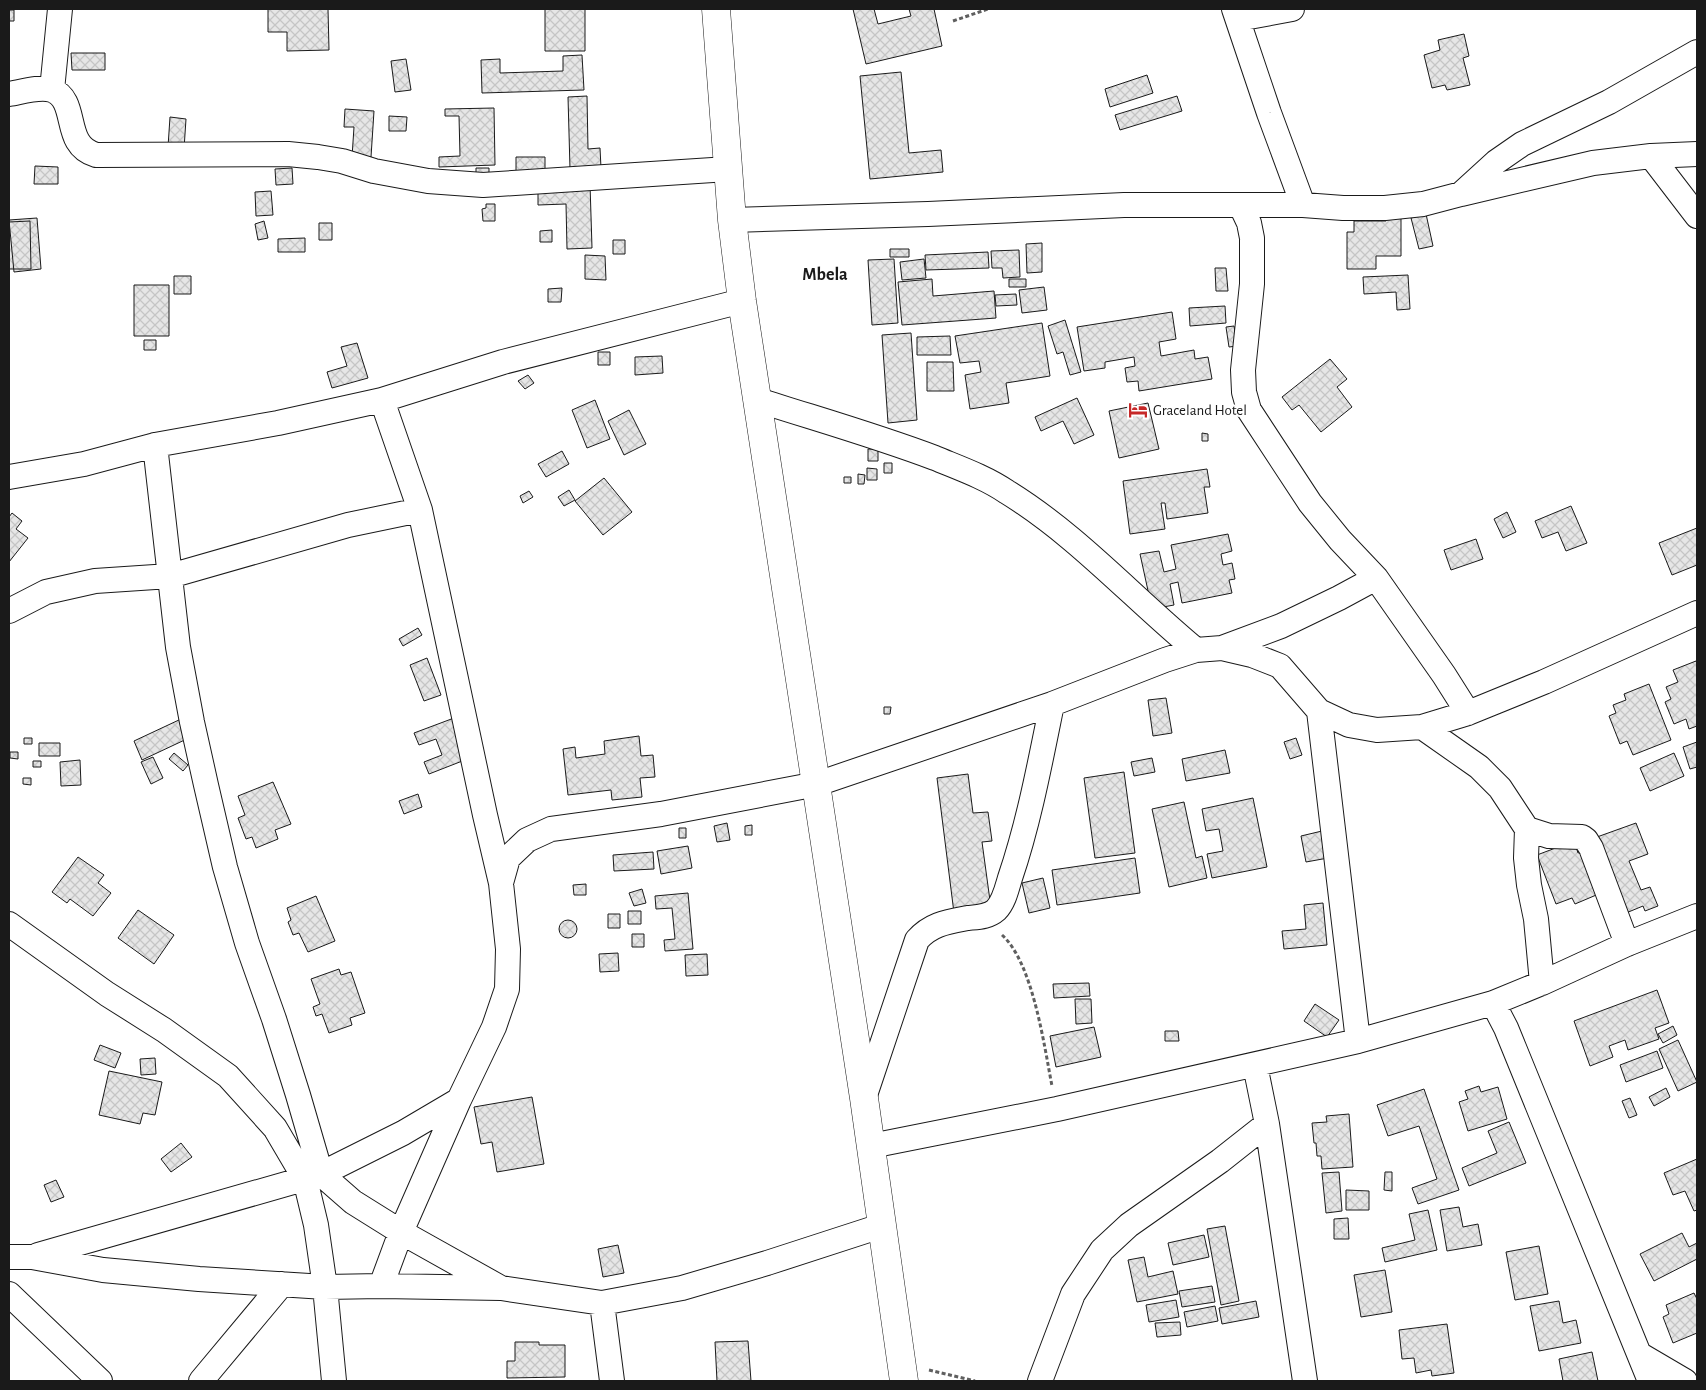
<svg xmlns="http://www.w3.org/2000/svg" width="1706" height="1390" viewBox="0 0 1706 1390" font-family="'Alegreya Sans',sans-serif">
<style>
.building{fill:url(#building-cross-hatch);stroke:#1a1a1a}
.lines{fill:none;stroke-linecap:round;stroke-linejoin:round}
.street-casing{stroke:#1a1a1a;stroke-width:26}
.highway-casing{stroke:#1a1a1a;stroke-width:29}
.path{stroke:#5f5f5f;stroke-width:3;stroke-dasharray:4 2.5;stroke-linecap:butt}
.street{stroke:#fff;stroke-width:24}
.highway{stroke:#fff;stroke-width:28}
.labels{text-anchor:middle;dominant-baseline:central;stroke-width:4;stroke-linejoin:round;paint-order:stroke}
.poi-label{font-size:15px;fill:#1a1a1a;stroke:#fff;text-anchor:start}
.quarter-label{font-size:18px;font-weight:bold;fill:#1a1a1a;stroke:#fff}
</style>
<defs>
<pattern id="building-cross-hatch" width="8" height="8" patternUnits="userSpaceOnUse" patternTransform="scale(1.25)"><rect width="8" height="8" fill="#e6e6e6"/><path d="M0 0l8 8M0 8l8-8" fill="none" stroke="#c5c5c5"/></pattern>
</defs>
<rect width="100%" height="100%" fill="#fff"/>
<path class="building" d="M268,9H328L329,50L287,51V32H268Z
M545,9H585V51H545Z
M853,9H874L878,24L911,16L909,9H934L942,46L866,64Z
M9,10H14V21H9Z
M1464,34L1469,56L1463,58L1470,85L1447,90L1445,85L1432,88L1424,55L1440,50L1438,40Z
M71,53H105V70H72Z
M582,55L584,90L482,93L481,60L500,59V73L563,71V56Z
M406,59L411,90L395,92L391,61Z
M901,72L909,153L941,150L943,172L870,179L860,76Z
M1147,75L1153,93L1110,107L1105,89Z
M587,96L588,149L600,148L601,168L570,169L568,97Z
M1177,96L1182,111L1120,130L1115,115Z
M494,108L495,165L439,167V157L460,156L459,116H445V109Z
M345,109L374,111L371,157H352L354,127H344Z
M389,116L407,117L406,131H389Z
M170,117L186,119L184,149L168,147Z
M516,157H545V175H516Z
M35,166L58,167V184H34Z
M292,168L293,184L276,185L275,169Z
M476,168H489V175H476Z
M590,184L592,248L567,249L566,204L538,205V191Z
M271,191L273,215L256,216L255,192Z
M486,204H495V221H483L482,209L486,208Z
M1426,214L1433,246L1419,249L1411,218Z
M1386,215H1401V256H1376V269H1347V232H1354V221H1386Z
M37,218L41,269L14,272L9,220Z
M30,221L31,269H9V222Z
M264,221L268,238L258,240L255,224Z
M319,223H332V240H319Z
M552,230V242H540V231Z
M305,238V252H278V239Z
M613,240H625V254H613Z
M1042,243V272L1027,273L1026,244Z
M890,249H909V257H890Z
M1019,250L1020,277L1003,278L1002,268H992L991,251Z
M988,252L989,268L926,270L925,255Z
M585,255L605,256L606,280L585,279Z
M894,259L898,323L872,325L868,260Z
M924,259L926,278L902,280L900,262Z
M1215,268H1226L1228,291H1216Z
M1408,275L1410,309L1397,310L1396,292L1364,294L1363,277Z
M174,276H191V294H174Z
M932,279L933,296L994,291L996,318L902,325L898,282Z
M1009,279H1026V287H1009Z
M134,285H169V336H134Z
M1044,287L1047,310L1022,313L1019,290Z
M562,288L561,302H548V289Z
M1016,294L1017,305L996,306L995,295Z
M1225,306L1226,323L1190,326L1189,308Z
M1172,312L1176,339L1159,342L1161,356L1194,350L1195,359L1208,357L1212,379L1139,391L1138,381L1127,382L1125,368L1135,366L1134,357L1105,362V368L1084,371L1077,327Z
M1065,320L1081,372L1070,375L1063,352L1057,354L1048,326Z
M1042,323L1050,376L1006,383L1009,403L970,409L965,375L981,372L979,361L960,363L955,336Z
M1234,326L1237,346L1229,347L1226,327Z
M911,333L917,420L888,423L882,335Z
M950,336L951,355H917V337Z
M144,340H156V350H144Z
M357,343L368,378L332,388L327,372L347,366L341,347Z
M598,352H610V365H598Z
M662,356L663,373L635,375V357Z
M1330,359L1347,379L1337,387L1352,407L1321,432L1299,405L1292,410L1282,397Z
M927,362H953L954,391H927Z
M528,375L534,383L525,389L518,381Z
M1077,398L1094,435L1074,444L1063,421L1041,431L1035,417Z
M595,400L610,439L587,448L572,410Z
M1148,403L1159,449L1119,458L1109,411Z
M629,410L646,444L624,455L608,421Z
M1202,433L1208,434V441H1202Z
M868,449H878V461H868Z
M562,451L569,464L546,477L538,464Z
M884,463H892V473H884Z
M867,468L877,469V480H867Z
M1207,469L1210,487H1204L1208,513L1167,519L1165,503H1161L1165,529L1130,534L1123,481Z
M858,474L865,475L864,484H858Z
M844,477H851V483H844Z
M604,478L632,512L603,535L575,501Z
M569,490L575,500L564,506L558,497Z
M529,491L533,497L523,503L520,496Z
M1571,506L1587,543L1566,551L1558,532L1542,538L1535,521Z
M1507,512L1516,532L1503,538L1494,519Z
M12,513L22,521L16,529L28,538L9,562V517Z
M1697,528V565L1672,575L1659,543Z
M1228,534L1232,551L1221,554L1223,565L1232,563L1235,579L1229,580L1232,593L1182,603L1178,582L1170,584L1174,605L1152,609L1140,554L1159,551L1164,572L1176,569L1171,545Z
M1476,539L1483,559L1451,570L1444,550Z
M418,628L422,635L403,646L399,639Z
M427,658L441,695L424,701L410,665Z
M1696,661L1697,664V726L1689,729L1686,719L1674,724L1665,702L1671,699L1666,687L1678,682L1673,670Z
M1649,684L1671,740L1633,755L1627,741L1620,744L1609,716L1616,713L1613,705L1626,700L1624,694Z
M1166,698L1172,733L1153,736L1148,700Z
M884,707H891L890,714H884Z
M454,718L470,758L429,774L424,762L442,755L436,739L419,745L414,733Z
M181,719L191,737L142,760L134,741Z
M639,736L641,756L653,755L655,777L640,778L642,797L612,800L611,790L568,795L563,749L575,747L576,758L605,754L604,741Z
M24,738H32V744H24Z
M1296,738L1302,755L1290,759L1284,742Z
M1697,742V767L1690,769L1683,747Z
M39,743H60V756H39Z
M1225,750L1230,773L1186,781L1182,759Z
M10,752H18V759L10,758Z
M174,753L188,765L183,771L169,759Z
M1674,753L1684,776L1650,791L1640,768Z
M153,757L163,778L151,784L141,762Z
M1152,758L1155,772L1134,776L1131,762Z
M80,760L81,785L61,786L60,762Z
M33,761H41V767H33Z
M1124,772L1135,853L1095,858L1084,778Z
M968,774L973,813L988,812L992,841L982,842L991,908L954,913L937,778Z
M23,778H31V785L23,784Z
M273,782L291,824L275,830L278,839L256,848L252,837L246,839L238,818L245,815L238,796Z
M418,794L422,807L404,814L399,801Z
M1253,798L1267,867L1212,878L1207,854L1223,851L1219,829L1206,831L1202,809Z
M1184,802L1196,858L1202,856L1207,878L1169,887L1152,809Z
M727,823L730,840L717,842L714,826Z
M1636,823L1648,854L1629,861L1641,890L1650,887L1658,906L1645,911L1643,906L1626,913L1597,837Z
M752,825V835H745V826Z
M679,828H686V838H679Z
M1322,831L1328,858L1306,862L1301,836Z
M1574,841L1578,853L1584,851L1601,893L1575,904L1572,898L1556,904L1537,855Z
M688,846L692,868L661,874L657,851Z
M653,852L654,869L614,871L613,855Z
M78,857L104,875L98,883L111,893L93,916L70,899L67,903L52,892Z
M1135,858L1140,893L1057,905L1052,870Z
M1043,878L1050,908L1029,913L1022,883Z
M586,884V895H574L573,885Z
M642,889L646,903L634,906L629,893Z
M688,893L693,949L665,951L664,940L675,939L672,908L656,909L655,896Z
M316,896L335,941L308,952L299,933L293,935L288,922L291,920L287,908Z
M1323,903L1327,945L1284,949L1282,931L1306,929L1304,905Z
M138,910L174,935L154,964L118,938Z
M628,911H641V924H628Z
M608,914H620V928H608Z
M559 929a9 9 0 1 1 18 0a9 9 0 1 1-18 0Z
M632,934H644V947H632Z
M618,953L619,971L600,972L599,954Z
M707,954L708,975L686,976L685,955Z
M339,969L341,975L351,972L365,1013L350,1018L352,1025L329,1033L322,1014L316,1016L313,1007L320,1004L311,979Z
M1089,983L1090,996L1054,998L1053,984Z
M1657,990L1669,1023L1655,1028L1659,1039L1628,1050L1625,1040L1609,1046L1613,1057L1590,1066L1574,1021Z
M1075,999H1091L1092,1023L1076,1024Z
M1315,1004L1339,1020L1327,1037L1304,1021Z
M1673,1026L1677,1035L1663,1043L1658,1034Z
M1094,1027L1101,1057L1056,1067L1050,1036Z
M1165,1031H1178L1179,1041H1165Z
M1678,1040L1697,1082L1678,1091L1659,1049Z
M100,1045L121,1053L115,1068L94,1060Z
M1657,1051L1663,1068L1626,1082L1620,1065Z
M155,1058L156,1074L141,1075L140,1059Z
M109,1071L162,1082L155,1115L143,1113L140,1124L99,1115Z
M1479,1086L1481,1092L1498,1087L1507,1119L1468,1131L1459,1102L1468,1099L1465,1091Z
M1666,1088L1670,1097L1654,1106L1649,1097Z
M1424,1089L1459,1190L1418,1204L1412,1188L1437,1179L1419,1126L1388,1136L1377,1105Z
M532,1097L544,1164L497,1172L492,1142L481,1144L474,1107Z
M1630,1098L1637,1115L1629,1118L1622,1101Z
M1349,1114L1353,1167L1322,1169L1321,1156H1317L1316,1143H1314L1312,1123L1327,1122L1326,1116Z
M1509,1122L1526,1163L1469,1186L1462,1168L1497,1153L1488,1131Z
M181,1143L192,1157L171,1172L161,1159Z
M1697,1159V1210L1694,1211L1685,1191L1673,1195L1664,1173Z
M1339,1172L1342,1211L1326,1213L1322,1173Z
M1385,1172H1392V1191L1384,1190Z
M56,1180L64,1197L51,1202L44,1185Z
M1346,1190L1369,1191V1210H1346Z
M1459,1207L1463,1227L1478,1224L1482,1245L1447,1251L1440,1210Z
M1428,1210L1437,1250L1385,1262L1382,1248L1415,1240L1409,1214Z
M1348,1218L1349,1239H1334V1219Z
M1225,1226L1239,1301L1221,1305L1207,1229Z
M1682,1233L1689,1247L1697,1243V1259L1654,1281L1640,1254Z
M1204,1235L1209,1257L1173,1265L1168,1243Z
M618,1245L624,1273L603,1277L598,1249Z
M1539,1246L1548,1294L1515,1300L1506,1252Z
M1144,1257L1148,1277L1173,1271L1178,1294L1137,1302L1128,1260Z
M1385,1270L1392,1312L1361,1317L1354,1275Z
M1212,1286L1215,1302L1182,1307L1179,1291Z
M1694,1293L1697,1299V1333L1673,1343L1663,1317L1669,1314L1666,1305Z
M1176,1300L1179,1317L1149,1322L1146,1305Z
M1256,1301L1259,1317L1222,1324L1219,1308Z
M1559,1301L1563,1323L1576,1320L1581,1343L1539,1351L1530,1306Z
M1215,1306L1218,1321L1187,1327L1184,1312Z
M1180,1322L1181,1335L1157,1337L1155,1323Z
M1447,1324L1454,1373L1432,1376L1431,1370L1416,1373L1414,1358L1402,1359L1399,1330Z
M748,1341L751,1381H717L715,1342Z
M515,1342H539V1345H565V1377L507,1378V1361H515Z
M1592,1352L1598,1381H1563L1559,1359Z"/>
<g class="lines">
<g class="street-casing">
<path id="street" d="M1234,9L1269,113L1303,205
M1238,19L1292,9
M52,90L60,9
M9,94C21,92 40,86 52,90C80,101 61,145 96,155L288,154L318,157L342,161L374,171L428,181L483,185L728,169
M1651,156L1697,216
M1462,193L1496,162L1522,144L1609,102L1697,52
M1241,206L1249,223L1252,238V284L1243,370L1244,392L1249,410L1310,503L1340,540L1376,578L1444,675L1468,713
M732,220L928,214L1124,205H1303L1343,208H1385L1423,204L1461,194L1593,163L1651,156L1697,154
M382,400L420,510L485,815L501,883
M758,400C817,419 877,436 935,458C959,468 985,477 1007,492C1077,535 1133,598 1196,650
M155,445L178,647L192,722L206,785L225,867L247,943L274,1019L298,1095L321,1174L353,1202L401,1232L501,1288
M9,477L84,464L155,445L278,423L382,400L503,362L742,301
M9,611L46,592L95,581L170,576L348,525L420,510
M1222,648L1281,626L1339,598L1376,578
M1319,711L1358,1041
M1422,727L1479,767L1500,788L1527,829L1549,836L1582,837L1586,840L1591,848L1627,944
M1527,829L1526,858L1529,885L1536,919L1542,983
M9,924L107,994L164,1030L228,1076L275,1128L305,1179L316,1225L325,1287L334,1381
M1493,1003L1506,1028L1650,1381
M1255,1065L1267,1124L1305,1381
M864,1098L917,940C931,924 947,922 968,918C978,917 988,917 996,910C1004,902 1007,888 1010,878C1029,822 1040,763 1052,704
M871,1146L1057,1109L1358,1041L1493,1003L1542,983L1627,944L1697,916
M38,1255L321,1174L403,1133L459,1100
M9,1257H32L103,1270L199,1279L325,1287L381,1286L501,1288L602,1303L682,1288L767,1263L881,1226
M381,1286L401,1232L459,1100L494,1027L507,989L508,949L501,883L508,858L527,840L551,829L661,814L817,784L1052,704L1165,660L1196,650L1222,648L1252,655L1280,666L1319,711L1349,725L1377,730L1422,727L1468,713L1544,682L1697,613
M9,1294L100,1381
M602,1303L612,1381
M1639,1354L1685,1381
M201,1381L282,1284
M1040,1381L1073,1294L1102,1250L1129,1225L1220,1161L1267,1124"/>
</g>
<g class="highway-casing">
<path id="highway" d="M716,9L732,220L742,301L864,1098L904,1381"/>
</g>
<path class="path" d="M953,21L988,9
M1002,935C1033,963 1044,1045 1052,1086
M929,1370L975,1381"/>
<use href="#street" class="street"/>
<use href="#highway" class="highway"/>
</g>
<defs>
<g id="hotel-bare" transform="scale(1.5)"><path d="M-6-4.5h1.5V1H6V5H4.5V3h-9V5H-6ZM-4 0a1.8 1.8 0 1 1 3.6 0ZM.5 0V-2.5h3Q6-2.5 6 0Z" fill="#c62828" stroke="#fff" stroke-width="2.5" paint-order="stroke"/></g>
</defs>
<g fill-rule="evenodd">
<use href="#hotel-bare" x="1138" y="410"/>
</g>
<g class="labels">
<g class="poi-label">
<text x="1153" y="410">Graceland Hotel</text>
</g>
<g class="quarter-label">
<text x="825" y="275">Mbela</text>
</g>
</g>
<rect width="1706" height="1390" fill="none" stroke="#1a1a1a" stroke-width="20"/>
</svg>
